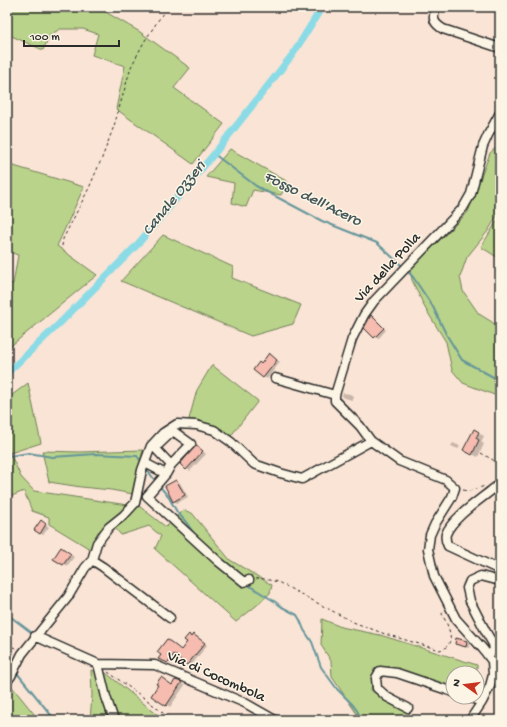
<svg xmlns="http://www.w3.org/2000/svg" width="507" height="727" viewBox="0 0 507 727" font-family="'Gochi Hand',sans-serif">
<style>
.green{fill:#b9d38a;stroke:#727f5a}
.shadow{fill:#0003}
.lines{fill:none;stroke-linecap:round;stroke-linejoin:round}
.stream{stroke:#65959b;stroke-width:2}
.canal{stroke:#8bdbe6;stroke-width:7}
.building{fill:#f6bcb0;stroke:#2b2b2b}
.minor-casing{stroke:#2b2b2b;stroke-width:11}
.path{stroke:#2b2b2b;stroke-width:1;stroke-dasharray:3 3;stroke-linecap:butt}
.minor{stroke:#fcf5e5;stroke-width:8}
.labels{text-anchor:middle;dominant-baseline:central;stroke-width:3;stroke-linejoin:round;paint-order:stroke}
.street-label{font-size:15px;fill:#2b2b2b;stroke:#fcf5e5}
.water-label{font-size:16px;font-style:italic;fill:#43575a;stroke:#fcf5e5}
</style>
<rect width="100%" height="100%" fill="#fae4d5"/>
<filter id="ink" filterUnits="userSpaceOnUse"><feTurbulence type="fractalNoise" baseFrequency=".025" numOctaves="2"/><feDisplacementMap in="SourceGraphic" scale="8" xChannelSelector="R" yChannelSelector="G"/><feConvolveMatrix kernelMatrix="1 2 1 2 8 2 1 2 1" color-interpolation-filters="sRGB"/></filter>
<g filter="url(#ink)">
<path class="green" d="M7,7H44L54,11L55,7H97L140,32L190,68L174,88L224,124L193,164L116,109L125,66L92,55L98,34L83,29H60L50,35L43,50L7,34Z
M499,145L500,148V211L488,231L467,257L460,277L463,291L479,314L492,322L500,329V400L497,396L463,383L452,370L446,342L425,308L412,280L410,270L468,212L490,153Z
M230,149L288,182L281,195L253,190L246,207L232,203L234,183L206,177Z
M7,164L84,187L57,246L97,275L7,349V283L13,284L18,255L7,251Z
M500,216V259L481,247Z
M163,235L233,267L232,278L301,305L293,324L251,336L121,281Z
M212,365L258,401L230,437L209,424L189,419L197,390Z
M28,383L41,443L10,453L21,477L34,491L128,505L116,518L98,532L90,549L49,524V517L32,511L24,491L7,498V454L10,453L7,442V399Z
M143,450L133,494L111,490L81,487L49,482L42,451L79,452Z
M139,506L166,527L183,510L192,513L230,560L272,585L270,593L256,606L236,622L155,549L161,536L149,526L121,535L115,528Z
M322,619L341,627L380,635L477,665V673H453V688L389,667L374,669L371,690L387,702L409,711V720H361L332,677L331,661L321,645Z
M91,670L106,673L164,720H90L92,695Z
M9,683L39,720H7V686Z"/>
<path class="shadow" d="M374,319L386,330L378,339L375,337L365,328Z
M273,357L280,362L267,379L264,377L261,365Z
M343,393L350,394L353,396L352,400L345,398L342,396Z
M474,431L484,436L481,442L484,444L478,457L464,450Z
M453,443L460,446L458,449L451,446Z
M197,446L206,454L190,471L187,469Z
M176,481L180,483L188,497L177,503L174,501Z
M41,521L49,527L43,535L36,530Z
M65,550L74,557L67,566L55,558Z
M192,637H197L207,645L191,666L178,656L171,664L159,659L181,650Z
M457,639L467,642L470,644L469,648L459,645Z
M176,681L185,685L170,707L153,695L173,686Z
M214,716L215,717L219,720H214L212,719Z
M344,716L352,720H342Z"/>
<g class="lines">
<path class="stream" d="M214,154L256,186L322,221L377,243L401,265
M409,273L413,277L433,307L446,334L462,360L495,378L500,379
M7,446L10,456L29,453L52,457L96,454L137,456L140,460
M147,470L154,479
M161,488L168,496L177,512L186,522L195,535
M248,585L274,601L282,607L297,615L300,620L304,630L312,642L321,667L337,689L353,705L358,712L360,720
M7,614L32,633
M19,669L28,652
M17,673L55,720"/>
<path class="canal" d="M7,373L59,324L137,245L214,154L293,54L322,7"/>
</g>
<path class="building" d="M371,315L384,328L374,338L364,328Z
M269,353L277,360L263,378L253,370L259,362L261,364Z
M474,429L479,432L476,438L479,440L472,455L463,450Z
M196,445L203,451L186,470L180,464Z
M176,480L185,495L173,502L165,486Z
M41,520L46,524L40,534L34,530Z
M61,547L71,554L63,565L53,559Z
M189,634L191,637L193,634L205,643L187,665L174,654L168,663L158,659L161,655L157,652L167,639L181,650L187,642L184,640Z
M456,638L467,641L466,647L455,644Z
M161,677L172,685L175,680L182,682L166,706L151,696L158,685L156,684Z"/>
<g class="lines">
<g class="minor-casing">
<path id="minor" d="M436,7C432,18 433,23 443,29L500,48
M275,378L335,395
M145,463L166,474L147,496L219,562L244,582L249,580
M166,474L171,465L155,448L173,431L191,444L171,465
M500,482V484L493,489C480,500 452,518 446,534C445,538 446,542 448,546L500,570
M92,560L103,567L170,618
M35,636L98,664L155,665L245,703L275,720
M488,656L494,650L493,644L486,632L470,601L467,588L470,581L481,576L500,581
M98,664L106,697L114,720
M7,681L11,676L22,654L68,597L85,568L92,560L97,543L109,527L124,515L135,503L142,470L151,446L163,433L177,424L196,425L214,430L231,442L254,464L280,473L302,479L371,441
M468,697L482,702
M408,708L387,697L377,688L376,678L380,671L397,673L453,692
M470,720L482,702L490,686L493,675L492,661L483,649L456,619L434,576L428,549L430,535L435,524L452,497L455,488L446,480L399,461L371,441L360,426L335,401V395L352,339L364,315L374,301L463,208L471,194L483,146L488,135L500,113"/>
</g>
<path class="path" d="M7,15L11,7
M62,246L63,239L89,188L102,158L114,126L131,67L144,42L167,7
M481,453L500,464
M463,490L469,491L485,486
M256,579L260,578L278,582L353,622L385,634L440,650C442,649 445,649 446,647C456,639 446,622 442,614L443,612
M7,644L17,649
M108,672L147,700L172,720"/>
<use href="#minor" class="minor"/>
</g>
</g>
<g class="labels">
<g class="street-label">
<text transform="translate(388 268) rotate(-47)">Via della Polla</text>
<text transform="translate(216 677) rotate(24)">Via di Cocombola</text>
</g>
<g class="water-label">
<text transform="translate(175 199) rotate(-51)">Canale Ozzeri</text>
<text transform="translate(312 200) rotate(26)">Fosso dell'Acero</text>
</g>
</g>
<rect width="507" height="727" fill="none" stroke="#fcf5e5" stroke-width="24"/>
<rect x="12" y="12" width="483" height="703" fill="none" stroke="#2b2b2b" stroke-width="1.5" filter="url(#ink)"/>
<g transform="translate(465 685) rotate(284)"><circle r="19" fill="#fcf5e5" stroke="#a8a49b"/>
<path d="M0-3L7 15L0 10L-7 15Z" fill="#c8321e"/>
<text y="-6" font-size="11" font-weight="bold" text-anchor="middle" fill="#2b2b2b">N</text>
</g>
<path d="M24 40v6h95v-6" fill="none" stroke="#2b2b2b" stroke-width="2"/>
<text x="30" y="40" font-size="12" fill="#2b2b2b" stroke="#fcf5e5" stroke-width="3" paint-order="stroke">100 m</text>
</svg>
